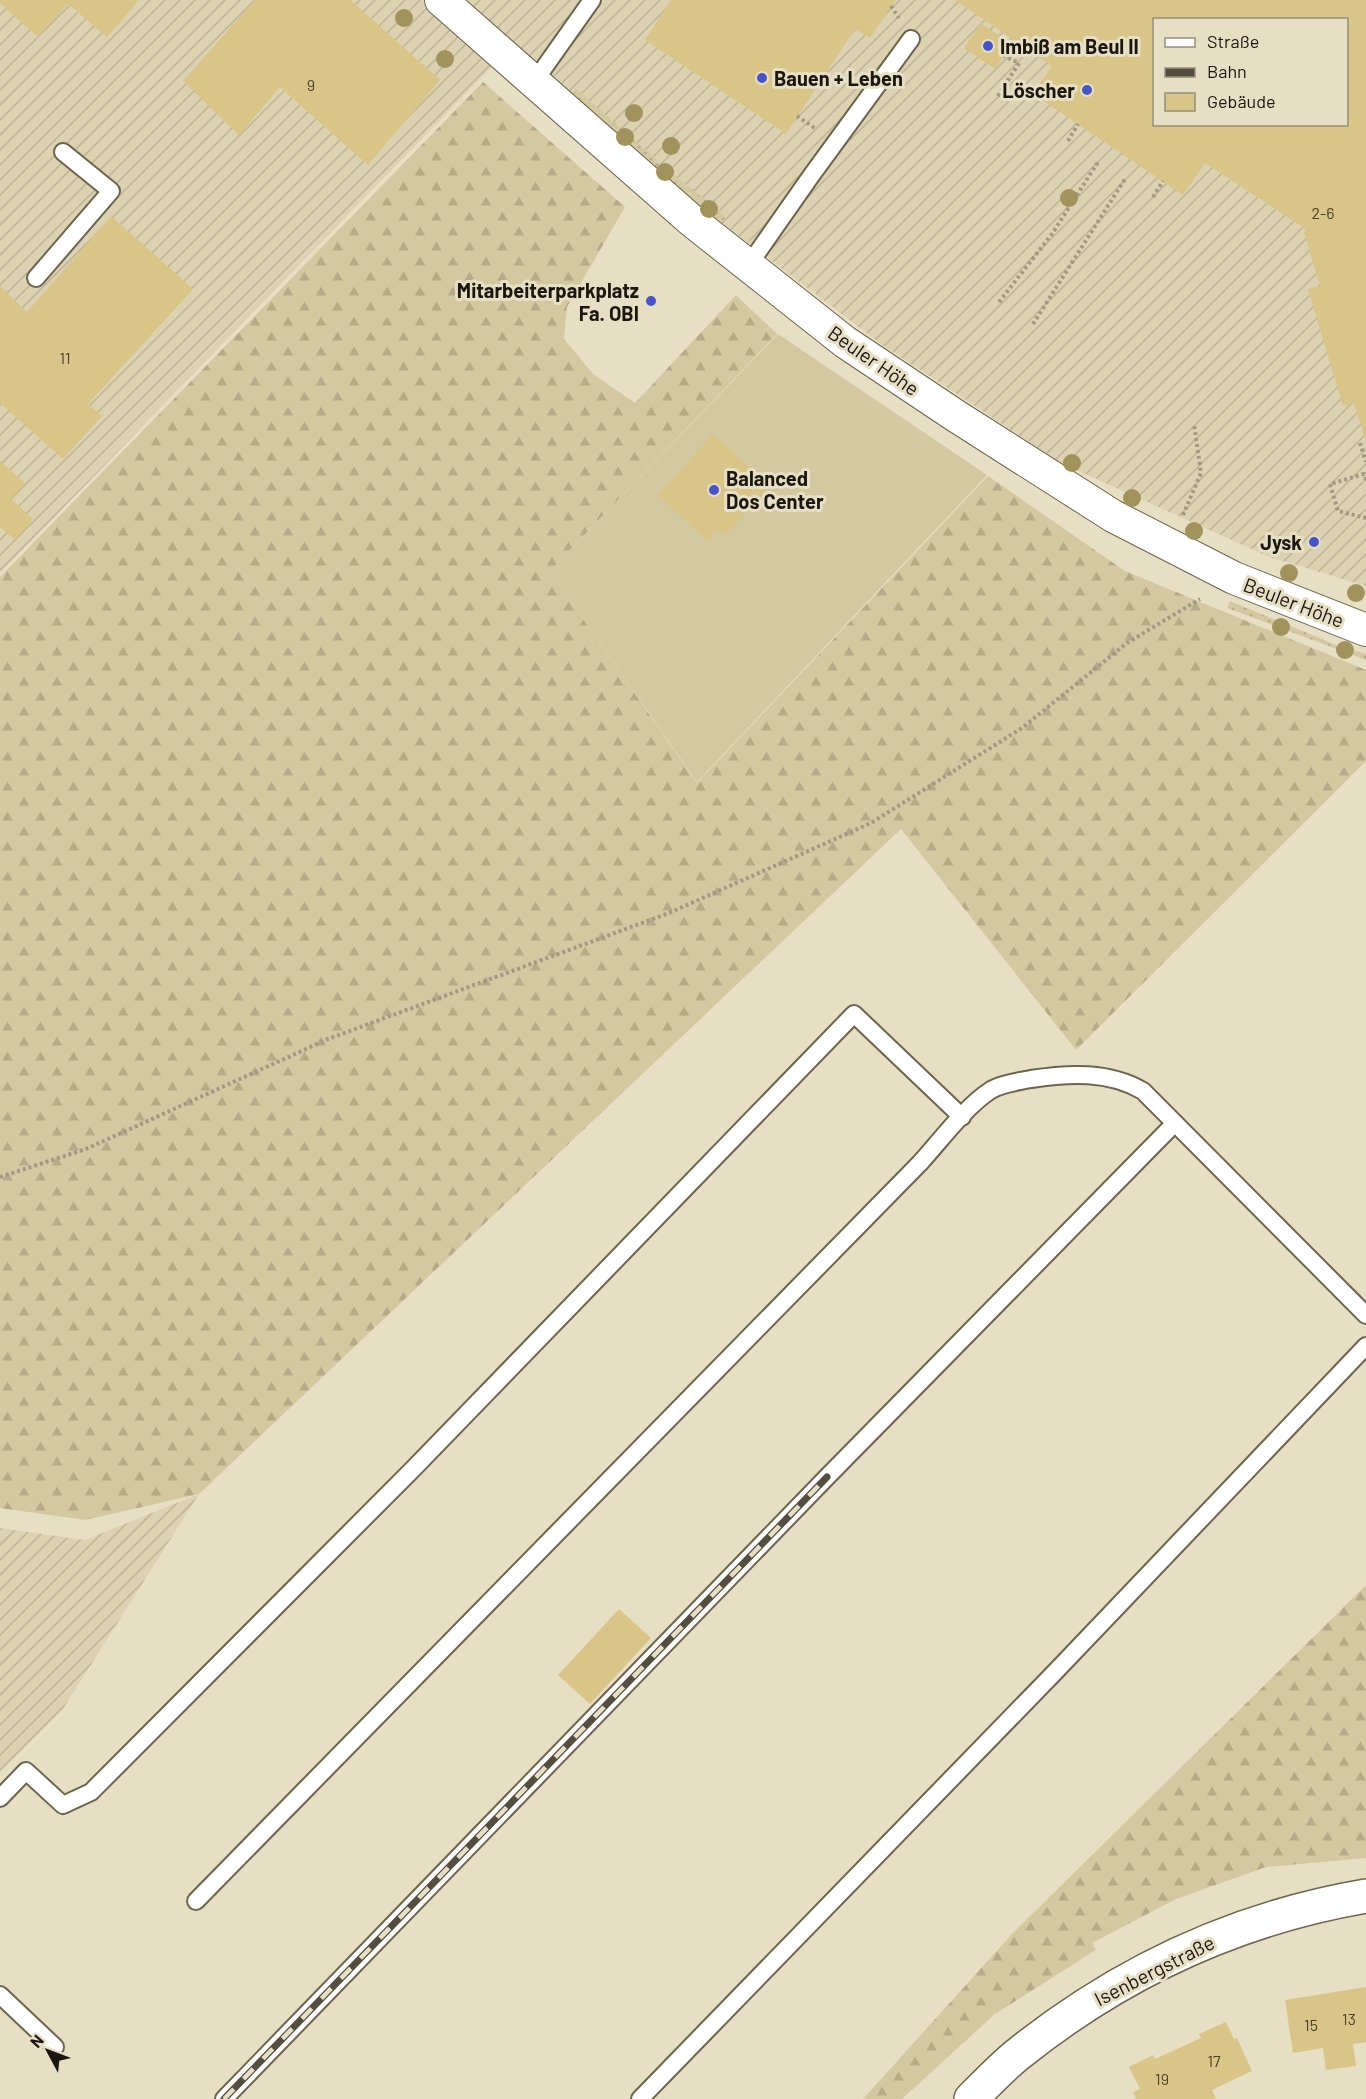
<svg xmlns="http://www.w3.org/2000/svg" width="1366" height="2099" viewBox="0 0 1366 2099" font-family="Barlow,sans-serif">
<style>
.industrial{fill:url(#industrial-furrows);fill-rule:evenodd}
.grass{fill:url(#grass-dots)}
.forest{fill:url(#forest-firs)}
.pitch{fill:#d4c8a1}
.building{fill:#d8c587;fill-rule:evenodd}
.lines{fill:none;stroke-linecap:round;stroke-linejoin:round}
.service-casing{stroke:#6c654d;stroke-width:20}
.minor-casing{stroke:#6c654d;stroke-width:34}
.secondary-casing{stroke:#6c654d;stroke-width:36}
.path{stroke:#a09a85;stroke-width:4;stroke-dasharray:3 3;stroke-linecap:butt}
.service{stroke:#fff;stroke-width:16}
.minor{stroke:#fff;stroke-width:32}
.secondary{stroke:#fff;stroke-width:33}
.rail-casing{stroke:#534e40;stroke-width:7}
.rail{stroke:#e7dfc4;stroke-width:4.5;stroke-dasharray:14;stroke-linecap:butt}
.tree{fill:#a1935b}
.poi-dot{fill:#4754c9;stroke:#e7dfc4;stroke-width:2}
.labels{text-anchor:middle;dominant-baseline:central;stroke-width:6;stroke-linejoin:round;paint-order:stroke}
.number-label{font-size:16px;fill:#4a422c}
.poi-label{font-size:20px;font-weight:bold;fill:#1a170e;stroke:#e7dfc4;text-anchor:start}
.street-label{font-size:20px;fill:#1a170e;stroke:#e7dfc4}
</style>
<defs>
<pattern id="industrial-furrows" width="10" height="10" patternUnits="userSpaceOnUse" patternTransform="scale(1.5)"><rect width="10" height="10" fill="#dcd2b1"/><path d="M-1 1l2-2M0 10L10 0M9 11l2-2" fill="none" stroke="#bcb497"/></pattern>
<pattern id="grass-dots" width="8" height="8" patternUnits="userSpaceOnUse" patternTransform="scale(1.5)"><rect width="8" height="8" fill="#d4c8a1"/><path d="M2 2h.1M6 6h.1" fill="none" stroke="#b5ab89" stroke-width="1.8" stroke-linecap="round"/></pattern>
<pattern id="forest-firs" width="22" height="20" patternUnits="userSpaceOnUse" patternTransform="scale(1.5)"><rect width="22" height="20" fill="#d4c8a1"/><path d="M5 1l3.5 6h-7zM16 11l3.5 6h-7z" fill="#b5ab89"/></pattern>
</defs>
<rect width="100%" height="100%" fill="#e7dfc4"/>
<path class="industrial" d="M0,0H1366V586L1269,557L1061,463L881,344L713,216L514,44L0,573ZM1154,20H1346V124H1154Z
M199,1494L63,1709L0,1772V1528L85,1540Z"/>
<path class="grass" d="M576,89L674,175L723,214L725,219L717,222L575,99L573,91Z
M1230,601L1336,645L1366,654V660L1227,608Z"/>
<path class="forest" d="M483,82L625,207L567,307L564,339L593,374L635,403L736,295L777,334L550,571L697,783L988,476L1125,571L1366,670V761L1076,1050L901,829L199,1494L85,1520L0,1508V577Z
M1366,1585V1858L1266,1867L1176,1899L1092,1943L1096,1950L995,2014L902,2099H863L1011,1935Z"/>
<path class="pitch" d="M778,334L987,475L697,782L550,571Z"/>
<path class="building" d="M0,0H139L107,37L68,4L38,37L0,3Z
M255,0H350L440,80L368,165L280,87L239,135L183,81Z
M671,0H896L870,38L855,29L786,134L645,40Z
M955,0H1366V442L1354,403L1343,406L1308,289L1320,286L1304,232L1306,229L1205,163L1183,195L1033,94L1052,66ZM1154,20H1346V124H1154Z
M981,23L1012,44L995,69L964,48Z
M111,216L193,289L88,404L102,416L63,459L0,403V286L27,312Z
M713,434L770,485L726,535L717,529L708,541L658,495Z
M0,461L25,483L11,499L33,519L15,540L0,527Z
M619,1609L651,1638L590,1704L558,1675Z
M1366,1987V2042L1353,2044L1356,2066L1326,2070L1323,2048L1293,2053L1285,2000Z
M1226,2022L1234,2039L1237,2038L1252,2071L1212,2090L1216,2099H1136L1133,2092L1140,2089L1129,2067L1153,2055L1155,2059L1201,2038L1199,2034Z"/>
<g class="lines">
<g class="service-casing">
<path id="service" d="M534,82L592,0
M748,266L811,176L911,39
M36,278L111,191L63,152
M0,1798L26,1771L63,1805L91,1792L413,1469L854,1014L962,1117
M196,1901L920,1163C941,1140 965,1107 991,1090C1003,1083 1017,1082 1031,1079C1069,1073 1109,1071 1143,1091L1366,1315
M0,1995L55,2047
M224,2099L827,1477L1175,1123
M640,2099L1056,1671L1366,1346"/>
</g>
<g class="minor-casing">
<path id="minor" d="M441,0L692,221L845,342L956,416L1113,516L1234,578L1366,630"/>
</g>
<g class="secondary-casing">
<path id="secondary" d="M971,2099C986,2084 1001,2068 1017,2055C1119,1973 1237,1918 1366,1896"/>
</g>
<path class="path" d="M891,6L899,18
M998,96L1019,63L1004,56
M797,116L816,129
M1068,141L1078,124
M1153,197L1163,181
M999,302L1052,234L1098,162
M1033,324L1125,179
M1360,443L1366,462
M1366,480L1364,474L1330,484L1338,511L1366,518
M1183,515L1201,473L1194,424
M0,1177L86,1149L328,1039L669,913L871,823L1022,728L1127,643L1200,599"/>
<use href="#service" class="service"/>
<use href="#minor" class="minor"/>
<use href="#secondary" class="secondary"/>
<g class="rail-casing">
<path id="rail" d="M224,2099L827,1477"/>
</g>
<use href="#rail" class="rail"/>
</g>
<g class="tree">
<circle cx="404" cy="18" r="9"/>
<circle cx="445" cy="59" r="9"/>
<circle cx="634" cy="113" r="9"/>
<circle cx="625" cy="137" r="9"/>
<circle cx="671" cy="146" r="9"/>
<circle cx="665" cy="172" r="9"/>
<circle cx="1069" cy="198" r="9"/>
<circle cx="709" cy="209" r="9"/>
<circle cx="1072" cy="463" r="9"/>
<circle cx="1132" cy="498" r="9"/>
<circle cx="1194" cy="531" r="9"/>
<circle cx="1289" cy="573" r="9"/>
<circle cx="1356" cy="593" r="9"/>
<circle cx="1281" cy="627" r="9"/>
<circle cx="1345" cy="650" r="9"/>
</g>
<g class="poi-dot">
<circle cx="988" cy="46" r="6"/>
<circle cx="762" cy="78" r="6"/>
<circle cx="1087" cy="90" r="6"/>
<circle cx="651" cy="301" r="6"/>
<circle cx="714" cy="490" r="6"/>
<circle cx="1314" cy="542" r="6"/>
</g>
<g class="labels">
<g class="number-label">
<text x="311" y="84">9</text>
<text x="1323" y="212">2-6</text>
<text x="65" y="357">11</text>
<text x="1349" y="2018">13</text>
<text x="1311" y="2024">15</text>
<text x="1214" y="2060">17</text>
<text x="1162" y="2078">19</text>
</g>
<g class="poi-label">
<text x="1000" y="46">Imbiß am Beul II</text>
<text x="774" y="78">Bauen + Leben</text>
<text x="1075" y="90" text-anchor="end">Löscher</text>
<text x="639" y="290" text-anchor="end">Mitarbeiterparkplatz<tspan x="639" dy="23">Fa. OBI</tspan></text>
<text x="726" y="478">Balanced<tspan x="726" dy="23">Dos Center</tspan></text>
<text x="1302" y="542" text-anchor="end">Jysk</text>
</g>
<g class="street-label">
<text transform="translate(874 360) rotate(35)">Beuler Höhe</text>
<text transform="translate(1294 602) rotate(21)">Beuler Höhe</text>
<text transform="translate(1154 1970) rotate(-27)">Isenbergstraße</text>
</g>
</g>
<rect x="1153" y="18" width="195" height="108" fill="#e7dfc4" stroke="#958f7b" stroke-width="1.5"/>
<rect x="1165" y="38" width="30" height="9" fill="#ffffff" stroke="#958f7b" stroke-width="1.5"/>
<text x="1207" y="48" font-size="18" fill="#1a170e">Straße</text>
<rect x="1165" y="68" width="30" height="9" fill="#534e40" stroke="#958f7b" stroke-width="1.5"/>
<text x="1207" y="78" font-size="18" fill="#1a170e">Bahn</text>
<rect x="1165" y="93" width="30" height="18" fill="#d8c587" stroke="#958f7b" stroke-width="1.5"/>
<text x="1207" y="108" font-size="18" fill="#1a170e">Gebäude</text>
<g transform="translate(48 2051) rotate(311)" stroke="#e7dfc4" stroke-width="4.5" paint-order="stroke">
<path d="M0-4.5L10 22L0 15L-10 22Z" fill="#1a170e"/>
<text y="-9" font-size="16" font-weight="bold" text-anchor="middle" fill="#1a170e">N</text>
</g>
</svg>
